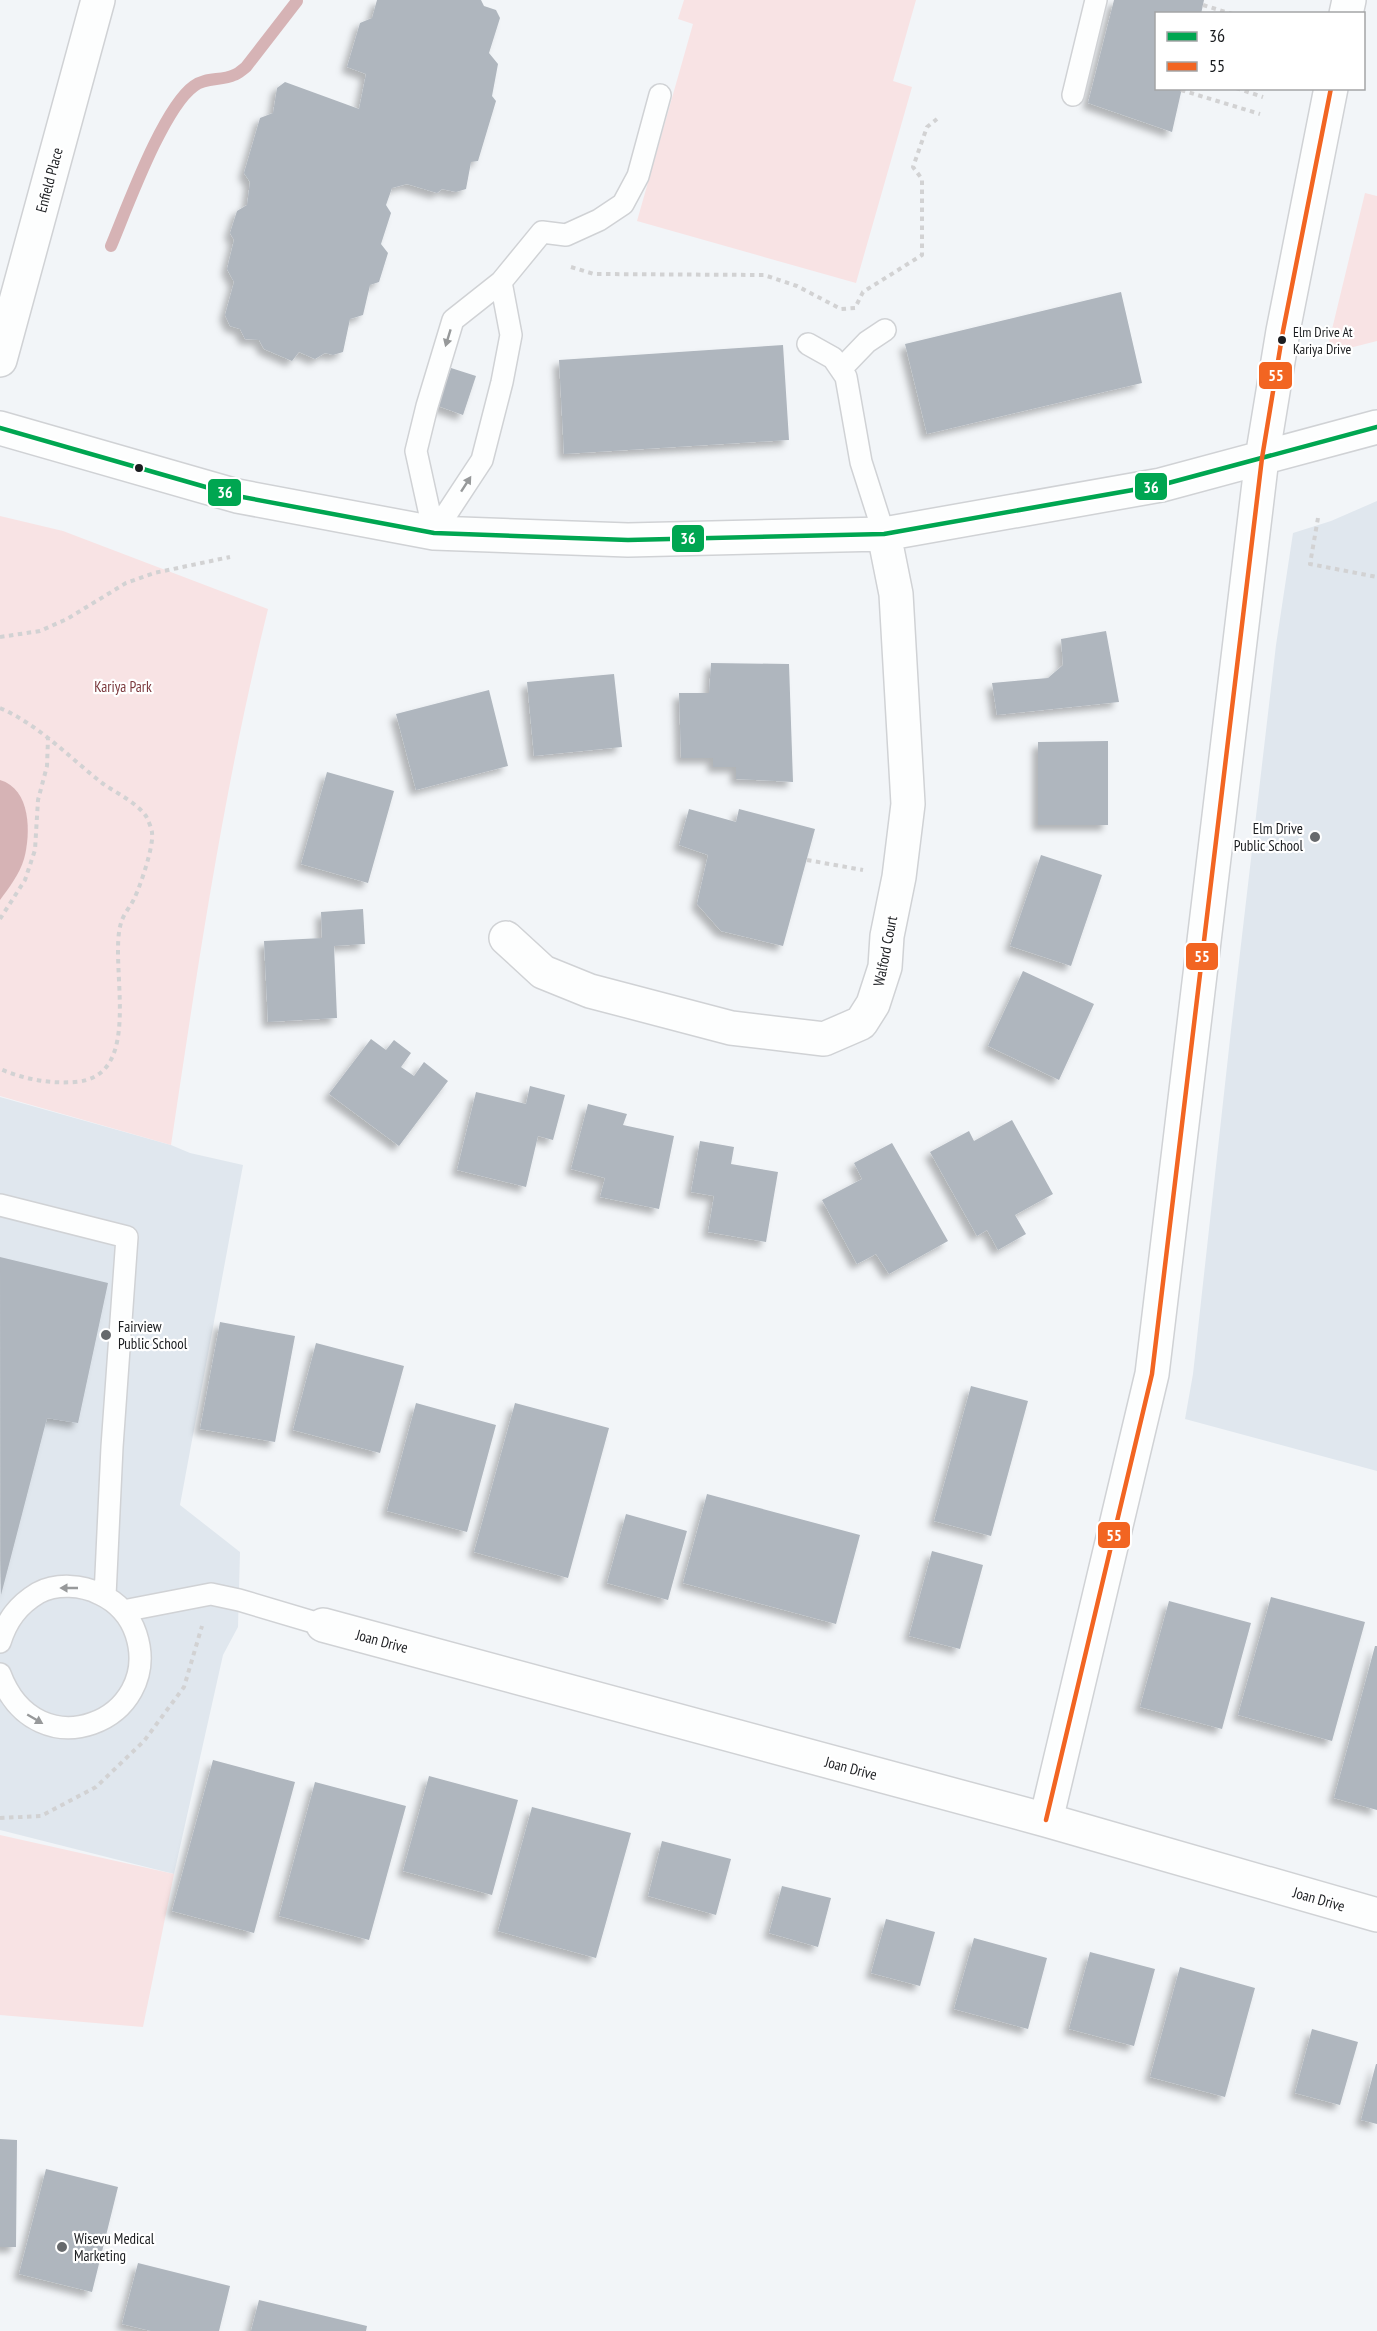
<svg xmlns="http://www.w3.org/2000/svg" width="1377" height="2331" viewBox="0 0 1377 2331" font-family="'PT Sans Narrow',sans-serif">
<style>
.built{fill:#e0e7ee}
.green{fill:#f8e3e4}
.water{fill:#d6b3b5}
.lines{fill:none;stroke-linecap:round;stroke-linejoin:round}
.stream{stroke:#d6b3b5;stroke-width:12}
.building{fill:#afb6be;filter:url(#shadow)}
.service-casing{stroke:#d0d2d5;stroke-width:24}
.minor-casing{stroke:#d0d2d5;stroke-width:36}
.path{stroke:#d2d2d3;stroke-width:4;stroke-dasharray:4.5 4.5;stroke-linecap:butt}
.service{stroke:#fdfefe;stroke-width:21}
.minor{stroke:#fdfefe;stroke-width:33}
.bus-1-casing{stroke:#fff;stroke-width:9}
.bus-2-casing{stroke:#fff;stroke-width:9}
.bus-1{stroke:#00a651;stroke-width:4.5}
.bus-2{stroke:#f26522;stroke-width:4.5}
.oneway{fill:#97999a}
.bus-dot{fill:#1b1d20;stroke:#fff;stroke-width:2}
.poi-dot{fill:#66696c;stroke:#fff;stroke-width:2}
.labels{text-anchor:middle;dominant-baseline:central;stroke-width:4.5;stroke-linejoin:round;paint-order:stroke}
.bus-label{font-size:14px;fill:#1b1d20;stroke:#fff;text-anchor:start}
.street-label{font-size:15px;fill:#1b1d20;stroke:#fff}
.park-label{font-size:15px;fill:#7b393d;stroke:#fff}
.poi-label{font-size:15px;fill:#1b1d20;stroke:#fff;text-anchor:start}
.line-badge{stroke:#fff;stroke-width:2}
.badge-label{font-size:16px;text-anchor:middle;font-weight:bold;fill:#fff}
</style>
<defs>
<filter id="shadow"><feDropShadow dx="-5.5" dy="5.5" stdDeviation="3" flood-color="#0004"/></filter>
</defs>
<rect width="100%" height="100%" fill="#f2f5f8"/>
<path class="built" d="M1377,501V1471L1185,1419L1193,1374L1231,1030L1276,645L1293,533L1331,521Z
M0,1097L171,1145L190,1153L243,1165L180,1505L240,1552L238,1627L223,1655L174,1874L0,1830Z"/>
<path class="green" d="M684,0H916L893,81L912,87L856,283L637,221L693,24L678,19Z
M1365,193L1377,196V341L1326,354Z
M0,516L63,531L268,609C224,786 198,965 171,1145L0,1096Z
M0,1835L174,1874L143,2027L0,2015Z"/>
<path class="water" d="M0,780C31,789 31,833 24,859C20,873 9,888 0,900Z"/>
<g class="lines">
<path class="stream" d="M111,246C127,208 163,108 194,86C205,77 222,81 234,75C238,74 242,70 246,67L297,1"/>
</g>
<path class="building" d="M377,0H481L484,6L496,10L500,18L489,53L498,64L492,96L496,101L478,161L471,162L466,189L456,192L442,189L437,193L407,184L392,188L386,205L391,213L381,244L388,253L379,282L370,285L363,315L350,319L343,352L333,355L325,353L315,359L299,352L292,361L264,349L259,340L245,339L240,329L230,326L225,315L234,282L227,269L234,240L230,233L237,211L247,205L250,182L244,173L260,118L273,113L277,88L285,82L359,109L366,74L347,67L360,23L372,18Z
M1114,0H1204L1201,14H1156V88H1182L1172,132L1088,103Z
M1121,292L1142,383L927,434L905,344Z
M783,345L789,440L564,454L559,360Z
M451,368L476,376L463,415L438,406Z
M1106,631L1119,702L997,715L992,683L1048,678L1063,665L1061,639Z
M711,663L789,664L793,782L736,779V767H713V758H681L679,693H709Z
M614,674L622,747L534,756L527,682Z
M489,690L508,766L416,790L396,714Z
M1108,741V825H1038V742Z
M327,772L394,791L368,883L301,864Z
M689,809L736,822L739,809L815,829L783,946L721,931L697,904L708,855L679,845Z
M1041,855L1102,875L1071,966L1010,946Z
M363,909L365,944L334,946L337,1018L268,1022L264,941L322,938L321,912Z
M1023,971L1094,1004L1059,1080L988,1046Z
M371,1039L386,1050L394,1040L411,1053L401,1067L414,1076L424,1062L448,1081L399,1146L329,1094Z
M530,1086L565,1095L553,1140L538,1136L526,1187L457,1170L476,1092L526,1104Z
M588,1104L627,1114L623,1125L674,1136L659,1209L600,1197L605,1178L571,1169Z
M1012,1120L1053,1194L1015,1215L1026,1234L998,1250L987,1230L977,1236L930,1152L969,1131L974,1141Z
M700,1141L734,1147L731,1164L778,1172L766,1242L708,1232L714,1196L691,1192Z
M892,1143L948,1241L889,1274L876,1254L857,1264L822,1200L862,1179L854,1163Z
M0,1257L108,1283L78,1423L47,1418L1,1595Z
M220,1322L295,1336L275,1442L200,1429Z
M316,1343L404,1366L380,1453L293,1430Z
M971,1386L1028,1401L991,1536L934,1521Z
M416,1403L496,1425L467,1532L387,1511Z
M515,1403L609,1428L568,1578L474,1552Z
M707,1494L860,1535L836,1624L683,1583Z
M626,1514L687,1531L668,1600L607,1583Z
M932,1551L983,1565L960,1649L909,1636Z
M1271,1597L1365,1622L1332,1741L1238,1715Z
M1169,1601L1251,1623L1222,1729L1140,1707Z
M1375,1646H1377V1810L1334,1798Z
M213,1760L295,1782L254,1933L172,1911Z
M429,1776L518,1800L492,1895L403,1871Z
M315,1782L406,1806L369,1940L279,1916Z
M532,1807L631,1833L596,1958L498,1931Z
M662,1841L731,1859L716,1915L648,1896Z
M782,1886L831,1898L818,1947L769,1933Z
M886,1919L935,1932L920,1986L871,1973Z
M974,1938L1047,1958L1028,2029L954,2009Z
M1090,1952L1155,1969L1134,2046L1069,2029Z
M1180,1967L1255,1988L1225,2097L1150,2077Z
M1312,2029L1358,2042L1340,2105L1295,2093Z
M1376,2064H1377V2124L1361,2120Z
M0,2139L17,2140L16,2247H0Z
M46,2169L118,2187L92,2292L19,2274Z
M138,2263L230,2286L219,2331H151L122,2324Z
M259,2300L367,2326L366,2331H251Z"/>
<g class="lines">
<g class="service-casing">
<path id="service" d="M1073,95L1096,0
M808,344L833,358L846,377L861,462L884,534
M841,369L867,342L885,330
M434,533L416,451L427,406L453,320L501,282L542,232L566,235L599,220L623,204L638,176L660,95
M434,533L482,460L502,382L511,335L501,282
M0,1205L127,1237L112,1447L105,1596
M123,1611L211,1594L239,1600L323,1625
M0,1642C7,1620 18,1605 38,1593C57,1583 82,1585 100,1594C117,1602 130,1616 136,1634C164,1720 37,1773 0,1674"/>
</g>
<g class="minor-casing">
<path id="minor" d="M1346,14L1349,0
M0,360L98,0
M0,428L237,496L434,533L628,540L884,534L1161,485L1377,427
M506,938L543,972L590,991L731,1028L824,1039L861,1023L873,1004L885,967L887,936L899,877L908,804L896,594L884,534
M323,1625L1046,1820L1377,1915
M1046,1820L1152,1374L1262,458L1283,331L1331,88"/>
</g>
<path class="path" d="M1203,5L1232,14
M1236,88L1263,97
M1181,90L1260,114
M571,267L594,274L764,275L797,286L841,309L855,308L863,292L922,255V179L913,167L927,127L937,119
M1318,518L1310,564L1377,577
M0,637L40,631L67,619L126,583L154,573L230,557
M0,708C39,725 69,757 102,783C116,793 136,802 146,816C148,820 152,829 152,833C154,846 140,887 134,899C130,907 123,915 121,923C108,965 146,1077 75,1082C49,1084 24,1079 0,1069
M807,860L863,870
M0,919L25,880L35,850L38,800L47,766L48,739
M0,1818L41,1816L96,1787L144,1741L184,1687L202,1626"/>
<use href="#service" class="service"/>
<use href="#minor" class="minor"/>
<g class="bus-1-casing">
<path id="bus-1" d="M0,428L237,496L434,533L628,540L884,534L1161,485L1377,427"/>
</g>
<g class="bus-2-casing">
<path id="bus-2" d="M1046,1820L1152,1374L1262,458L1283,331L1331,88"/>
</g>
<use href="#bus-1" class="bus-1"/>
<use href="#bus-2" class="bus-2"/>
</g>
<defs><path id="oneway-solid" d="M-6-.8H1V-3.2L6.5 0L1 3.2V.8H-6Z" transform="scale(1.5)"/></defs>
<g class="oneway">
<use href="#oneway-solid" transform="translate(448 338) rotate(107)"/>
<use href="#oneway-solid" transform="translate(466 484) rotate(-57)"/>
<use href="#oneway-solid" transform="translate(69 1588) rotate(180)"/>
<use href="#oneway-solid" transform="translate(35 1719) rotate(30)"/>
</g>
<g class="bus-dot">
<circle cx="1282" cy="340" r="5"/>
<circle cx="139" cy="468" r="5"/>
</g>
<g class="poi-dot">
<circle cx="1315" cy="837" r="6"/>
<circle cx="106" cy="1335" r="6"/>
<circle cx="62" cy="2247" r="6"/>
</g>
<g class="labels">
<g class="bus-label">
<text x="1293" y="332">Elm Drive At<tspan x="1293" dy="17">Kariya Drive</tspan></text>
</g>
<g class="street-label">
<text transform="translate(49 180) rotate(-75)">Enfield Place</text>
<text transform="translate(885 951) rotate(-79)">Walford Court</text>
<text transform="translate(382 1641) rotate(15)">Joan Drive</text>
<text transform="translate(851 1768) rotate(15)">Joan Drive</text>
<text transform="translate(1319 1899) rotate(16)">Joan Drive</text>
</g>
<g class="park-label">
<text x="123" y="686">Kariya Park</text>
</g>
<g class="poi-label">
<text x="1303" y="828" text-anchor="end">Elm Drive<tspan x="1303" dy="17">Public School</tspan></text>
<text x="118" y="1326">Fairview<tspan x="118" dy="17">Public School</tspan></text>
<text x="74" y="2238">Wisevu Medical<tspan x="74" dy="17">Marketing</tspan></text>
</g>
</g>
<g class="line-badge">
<rect x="1258" y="361" width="35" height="29" rx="6" fill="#f26522"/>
<rect x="1134" y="472" width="34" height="29" rx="6" fill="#00a651"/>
<rect x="207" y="478" width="35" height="29" rx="6" fill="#00a651"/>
<rect x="671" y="524" width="34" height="29" rx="6" fill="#00a651"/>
<rect x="1185" y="942" width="34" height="29" rx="6" fill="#f26522"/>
<rect x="1097" y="1521" width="34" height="28" rx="6" fill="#f26522"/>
</g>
<g class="badge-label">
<text x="1276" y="381">55</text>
<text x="1151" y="493">36</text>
<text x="225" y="498">36</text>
<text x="688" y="544">36</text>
<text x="1202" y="962">55</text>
<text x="1114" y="1541">55</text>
</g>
<rect x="1155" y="12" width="210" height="78" fill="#ffffff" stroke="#a4a5a6" stroke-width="1.5"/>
<rect x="1167" y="32" width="30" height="9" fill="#00a651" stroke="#a4a5a6" stroke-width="1.5"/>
<text x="1209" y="42" font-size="18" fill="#1b1d20">36</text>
<rect x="1167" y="62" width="30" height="9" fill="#f26522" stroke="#a4a5a6" stroke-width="1.5"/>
<text x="1209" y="72" font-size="18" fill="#1b1d20">55</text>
</svg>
